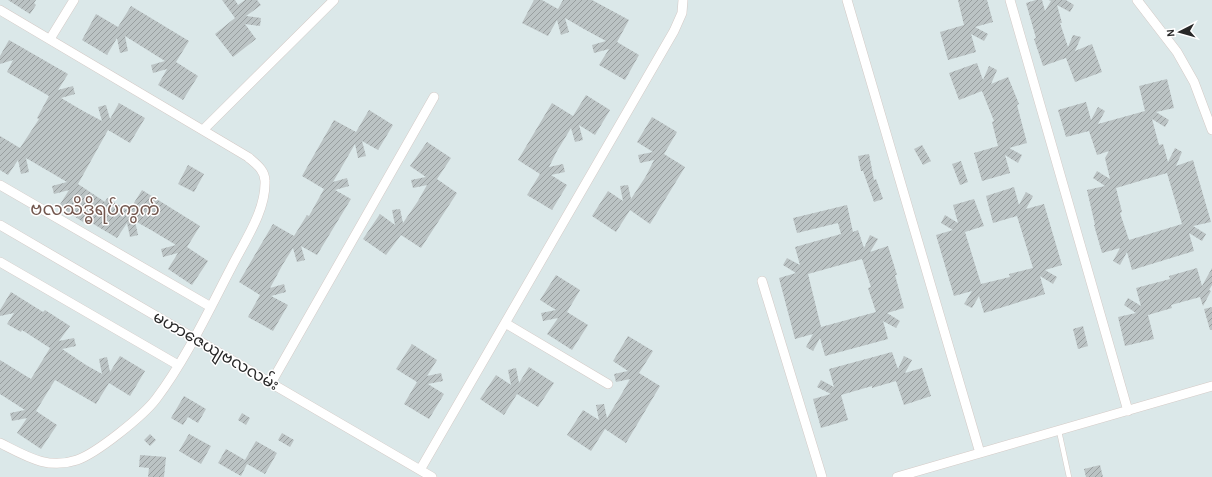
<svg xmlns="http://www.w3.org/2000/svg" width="1212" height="477" viewBox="0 0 1212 477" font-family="'Alegreya Sans','Noto Sans Myanmar',sans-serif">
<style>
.building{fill:url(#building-hatch);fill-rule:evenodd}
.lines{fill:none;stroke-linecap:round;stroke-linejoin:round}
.lane-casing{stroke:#d4cac6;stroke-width:5.5}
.street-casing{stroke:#d4cac6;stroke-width:10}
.lane{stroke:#fff;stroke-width:4.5}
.street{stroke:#fff;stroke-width:9}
.labels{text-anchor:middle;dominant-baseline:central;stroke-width:3;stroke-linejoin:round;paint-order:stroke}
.street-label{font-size:16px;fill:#282828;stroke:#fff}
.quarter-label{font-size:18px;fill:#73574e;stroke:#fff}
</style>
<defs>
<pattern id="building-hatch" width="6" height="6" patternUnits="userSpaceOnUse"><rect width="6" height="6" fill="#bbc3c4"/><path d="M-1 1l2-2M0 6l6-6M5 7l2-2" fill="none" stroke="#989e9f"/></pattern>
</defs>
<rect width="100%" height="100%" fill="#dbe8e9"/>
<path class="building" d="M8,0H36L34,3L36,5L30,14Z
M222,0H235L238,5L245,0H257L261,5L246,16L261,18L260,26L245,24L256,39L233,57L215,34L235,18Z
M534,0H542L558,9L563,0H592L629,20L617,42L639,55L625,80L599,65L609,49L594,53L592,45L606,41L584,29L565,18L569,32L561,35L557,20L548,36L522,23Z
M958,0H987L993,22L975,27L988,34L984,41L971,34L976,52L948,60L940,32L964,25Z
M1036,0H1042L1045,11L1051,1L1049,0H1066L1074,5L1070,12L1057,5L1062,23H1060L1068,47L1073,35L1081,37L1075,51L1092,44L1102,72L1075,82L1066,58L1043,66L1034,39L1036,38L1026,3Z
M131,6L189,41L176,62L198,76L183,100L158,85L167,69L153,73L151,65L165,61L125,36L128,51L120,53L117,38L107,55L82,40L96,14L118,27Z
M9,40L68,74L58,90L73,86L75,94L61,98L85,112L102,121L98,107L106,105L110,119L119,103L145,118L130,143L108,130L78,184L105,202L107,198L129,211L142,190L200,226L187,247L208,261L192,285L168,269L178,253L163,257L161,249L176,245L151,230L135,221L138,235L130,237L127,223L117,238L85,219L83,222L59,206L69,190L54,194L52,186L67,182L26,158L29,172L21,174L18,160L8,175L0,170V136L20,148L39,119L37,118L49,96L7,72L13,60L0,64V56Z
M977,63L983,80L989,66L997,70L991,84L1008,77L1019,104L1017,105L1027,143L1009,148L1022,155L1018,163L1005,155L1010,173L982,181L974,153L998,146L992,122L994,121L982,91L959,100L949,73Z
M1167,79L1174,108L1156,112L1169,120L1165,127L1152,119L1159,145L1163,144L1168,162L1175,148L1182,152L1176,166L1193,160L1211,222L1193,226L1206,234L1202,241L1189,233L1194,251L1132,270L1127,252L1120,265L1113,261L1120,248L1102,253L1094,225H1095L1087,190L1105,186L1093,178L1097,171L1110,179L1105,158L1109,151L1097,155L1089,131L1066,137L1058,110L1086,102L1091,120L1098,107L1105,111L1098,124L1145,111L1139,86ZM1167,173L1182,224L1129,240L1120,213L1122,212L1116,188Z
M586,95L610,110L595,135L579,125L583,140L575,142L571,128L557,151L549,167L563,164L565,172L551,175L567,185L552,210L527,195L540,174L518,160L552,103L573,116Z
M369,110L393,125L378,150L362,141L366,156L358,158L355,144L333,182L347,178L349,186L335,190L351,199L317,255L301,246L305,260L297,262L293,248L283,264L270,288L284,284L286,292L271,296L288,305L273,331L248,317L260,295L239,282L273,224L294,236L307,215L309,216L324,189L302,176L334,120L356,132Z
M652,117L677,132L664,154L685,167L650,224L630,210L616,232L592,216L608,191L623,201L620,186L628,185L631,199L646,176L654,160L640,163L638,155L653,152L637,142Z
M427,142L451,158L437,179L457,193L421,248L401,235L386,255L363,239L380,214L395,225L392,210L400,209L403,223L418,201L427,185L413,188L411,180L426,177L410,166Z
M922,145L931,161L923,165L914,149Z
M869,154L874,180L876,179L883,199L874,202L863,171H861L858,156Z
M961,161L968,182L960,185L952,164Z
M188,165L204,174L194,192L178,184Z
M1014,187L1019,205L1026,192L1033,196L1026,209L1044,204L1062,265L1045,270L1057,277L1053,284L1040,276L1045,294L984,313L979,296L972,308L964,304L972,291L954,296L936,235L953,230L941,223L945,215L958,223L953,205L974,199L984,226L965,232L981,284L1010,277L1009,274L1033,268L1017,216L993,223L986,196Z
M847,205L853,232L858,230L864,248L870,235L878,239L870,252L888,246L897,275H895L904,308L887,313L900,321L896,328L883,321L888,339L825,356L820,338L813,351L806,347L813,334L795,339L779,278L796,273L783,265L787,258L800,265L795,247L841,234L838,223L797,233L793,218ZM862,259L871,287L868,288L876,312L821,327L808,274Z
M1197,268L1202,286L1212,268V285L1209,290L1211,291L1203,306L1200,297L1171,305L1172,308L1148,315L1154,339L1125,346L1118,317L1136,313L1124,305L1128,298L1141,306L1136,288L1170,279L1169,276Z
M556,275L580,290L567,312L588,325L572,350L547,334L558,318L543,321L541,313L556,310L540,300Z
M11,292L43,312L45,310L70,326L59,341L74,338L76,346L62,349L86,365L102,374L99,359L107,357L110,372L120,356L145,371L130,396L109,383L96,404L55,380L36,411L57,425L41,449L17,433L27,418L12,421L10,413L25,410L0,394V360L31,379L50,348L22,330L21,332L7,324L14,313L0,316V310Z
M1212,307V330H1210L1204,309Z
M1083,326L1088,346L1078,349L1073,329Z
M628,336L653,351L639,373L660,386L626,443L605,429L591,451L567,435L583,410L599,420L596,405L604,404L607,418L621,395L630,379L616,382L614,374L628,371L613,361Z
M412,344L437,360L427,376L441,373L443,381L428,384L444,394L429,419L404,404L417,382L396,369Z
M892,352L898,369L904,356L912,360L905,373L922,368L931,396L904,405L896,381L872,388V386L841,395L848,420L821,428L813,399L831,394L817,387L821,380L834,387L829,369Z
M529,367L554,383L538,407L517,394L504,415L480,399L496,375L511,385L508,370L516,368L519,383Z
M184,396L206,409L198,423L188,417L183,425L171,418Z
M242,413L250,418L246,425L238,420Z
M282,433L294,440L290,447L278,440Z
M150,434L156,440L150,446L144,440Z
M189,434L211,446L201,464L179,451Z
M256,441L277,453L265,474L247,464L241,476L218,463L226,449L245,460Z
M140,455L166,457L164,477H148L149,468L139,467Z
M1100,465L1103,477H1086L1084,469Z"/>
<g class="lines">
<g class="lane-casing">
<path id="lane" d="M1059,431L1069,477"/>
</g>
<g class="street-casing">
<path id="street" d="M847,0L980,453
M1010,0L1128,411
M1137,0L1177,52L1194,82L1212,130
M0,10L248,157C256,164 265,170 265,181C266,211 244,242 231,268C208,312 186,359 156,399C143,416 97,453 77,460C47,470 26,456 0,443
M50,39L74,0
M203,130L334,0
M0,185L211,307
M0,225L432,477
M0,262L178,365
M762,281L822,477
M505,323L608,384
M271,383L434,97
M420,470L674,31L682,13L683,0
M897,477L1212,386"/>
</g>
<use href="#lane" class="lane"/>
<use href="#street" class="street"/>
</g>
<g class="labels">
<g class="street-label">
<text transform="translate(216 351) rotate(30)">မဟာဇေယျဗလလမ်း</text>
</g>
<g class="quarter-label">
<text x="95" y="210">ဗလသိဒ္ဓိရပ်ကွက်</text>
</g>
</g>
<g transform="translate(1180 32) rotate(264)" stroke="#ffffff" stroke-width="3" paint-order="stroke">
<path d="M0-3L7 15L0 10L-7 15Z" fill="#282828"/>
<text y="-6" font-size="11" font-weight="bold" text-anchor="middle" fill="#282828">N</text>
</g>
</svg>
